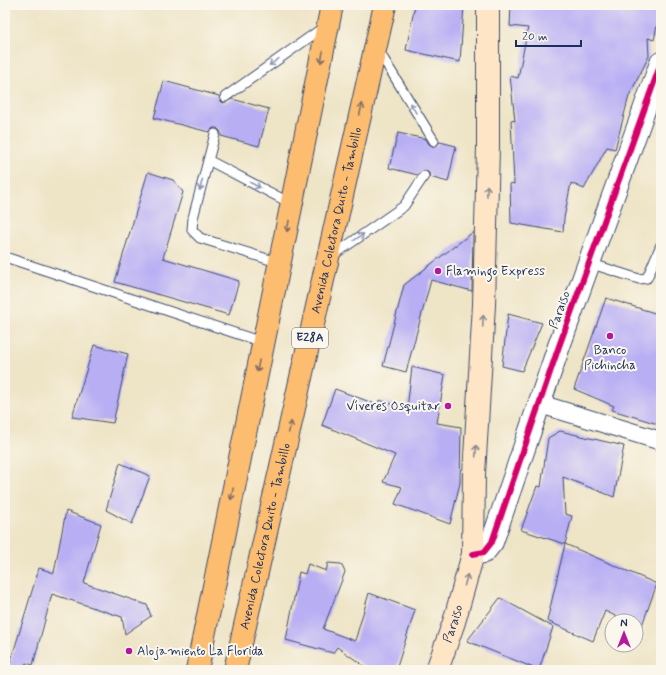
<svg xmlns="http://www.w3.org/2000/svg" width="666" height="675" viewBox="0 0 666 675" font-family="Mynerve,sans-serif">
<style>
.building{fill:#b8aef4}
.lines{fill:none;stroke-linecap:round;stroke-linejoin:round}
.service-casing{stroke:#3b4a6e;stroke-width:11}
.minor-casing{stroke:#3b4a6e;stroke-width:20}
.tertiary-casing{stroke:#3b4a6e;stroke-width:24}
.secondary-casing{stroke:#3b4a6e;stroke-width:24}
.trunk-casing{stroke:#3b4a6e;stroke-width:24}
.service{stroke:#fff;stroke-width:9}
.minor{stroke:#fff;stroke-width:18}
.tertiary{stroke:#fff;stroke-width:22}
.secondary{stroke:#fee5c5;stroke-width:22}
.trunk{stroke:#fcbd6f;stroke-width:22}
.cycleway-casing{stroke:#fbf7ec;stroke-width:8}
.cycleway{stroke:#d6006c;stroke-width:6}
.oneway{stroke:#806f66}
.oneway2{stroke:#8d97ae}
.oneway3{stroke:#8c8a92}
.poi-dot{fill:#b5179e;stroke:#fbf7ec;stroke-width:1.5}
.labels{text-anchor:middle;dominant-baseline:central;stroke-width:4;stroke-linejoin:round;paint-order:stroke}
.shield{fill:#fbf7ec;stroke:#5e6b89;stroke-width:1}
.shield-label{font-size:12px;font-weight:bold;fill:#1b2f5e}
.street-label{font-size:13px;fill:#1b2f5e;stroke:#fbf7ec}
.poi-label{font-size:13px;fill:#1b2f5e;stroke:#fbf7ec;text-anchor:start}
</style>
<rect width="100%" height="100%" fill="#fbf7ec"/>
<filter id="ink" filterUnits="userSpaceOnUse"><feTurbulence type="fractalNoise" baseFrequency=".025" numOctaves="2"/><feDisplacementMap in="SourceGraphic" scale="8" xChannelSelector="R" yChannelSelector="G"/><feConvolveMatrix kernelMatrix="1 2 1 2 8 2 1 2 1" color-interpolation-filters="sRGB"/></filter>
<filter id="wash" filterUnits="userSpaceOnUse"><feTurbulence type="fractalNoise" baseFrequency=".012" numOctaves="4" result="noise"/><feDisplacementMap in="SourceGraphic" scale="16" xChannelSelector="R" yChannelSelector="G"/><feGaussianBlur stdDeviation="0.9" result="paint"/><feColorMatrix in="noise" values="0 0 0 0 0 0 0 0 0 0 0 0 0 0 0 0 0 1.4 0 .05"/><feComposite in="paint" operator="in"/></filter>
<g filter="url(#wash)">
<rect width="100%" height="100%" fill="#eee4c6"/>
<g id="blocks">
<path class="building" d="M415,5H464L460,62L406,50Z
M511,5H661L654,40L648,38L649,56L629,96L615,149L607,147L584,189L571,183L564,218L563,232L511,223L510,183L514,184L511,120L515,121L510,76L518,78L528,28L510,26Z
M164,81L219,96L220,100L223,103L232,99L269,109L259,146L221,136V132L217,128H213L209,132L154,118Z
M398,133L426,139L429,144L434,147L440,142L456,146L448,182L430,177L429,173L425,170L418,175L389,168Z
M148,172L173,180L183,192L163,258L239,281L229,315L115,282Z
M473,232L472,291L431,280L406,372L383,366L404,285Z
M606,298L661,315V425L612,410L614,406L574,389Z
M508,314L542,323L522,371L502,366Z
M94,345L128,354L113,423L72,417Z
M412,367L445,375L437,423L461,427L460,483L450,524L395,504L402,487L383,482L395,455L322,425L335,389L378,405L379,400L407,409Z
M560,431L624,446L614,497L563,477L565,514L572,516L565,544L521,530L537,486L541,487L548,438Z
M120,463L150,476L132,524L106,510Z
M66,511L101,524L84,583L147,605L151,616L125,634L122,617L52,594L33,665L26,663L21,670H8L39,568L54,573Z
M565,544L657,584L641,628L636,625V621H626L605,611L593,641L547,621Z
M328,563L341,564L345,572L323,629L355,641L369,593L415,610L396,670H370L337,647L333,653L286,640L299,572L305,574L308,564L326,571Z
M500,598L553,627L539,670L467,641Z"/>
</g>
</g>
<g filter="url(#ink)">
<use href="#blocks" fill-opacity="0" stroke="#3b4a6e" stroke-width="1"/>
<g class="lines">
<g class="service-casing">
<path id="service" d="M378,50L434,141
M225,97L324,27
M215,134L193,218L192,230L200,238L280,263
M208,160L292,204
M332,256L404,206L424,176
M5,257L262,342
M589,263L639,279L647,278L661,245"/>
</g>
<g class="minor-casing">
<path id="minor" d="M540,404L661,441"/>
</g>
<g class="tertiary-casing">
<path id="tertiary" d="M473,554L484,552L492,542L558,349L661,63"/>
</g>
<g class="secondary-casing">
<g id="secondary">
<path id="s1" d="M437,670L454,622L473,554L474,474L484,305L488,147V5"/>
</g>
</g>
<g class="trunk-casing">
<g id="trunk">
<path d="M197,670L332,5"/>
<path id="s2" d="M235,670L385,5"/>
</g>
</g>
<use href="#service" class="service"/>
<use href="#minor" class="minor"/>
<use href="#tertiary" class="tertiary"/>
<use href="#secondary" class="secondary"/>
<use href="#trunk" class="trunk"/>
<g class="cycleway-casing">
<path id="cycleway" d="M473,554L484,552L492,542L558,349L661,63"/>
</g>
<use href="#cycleway" class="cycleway"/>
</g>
<defs><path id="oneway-shaft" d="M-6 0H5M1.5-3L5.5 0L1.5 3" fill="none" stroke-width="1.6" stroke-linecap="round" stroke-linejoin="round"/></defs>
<g class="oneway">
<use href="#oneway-shaft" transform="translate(322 57) rotate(101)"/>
<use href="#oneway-shaft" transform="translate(361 109) rotate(-77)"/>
<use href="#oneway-shaft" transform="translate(288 226) rotate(101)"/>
<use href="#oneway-shaft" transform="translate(258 366) rotate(101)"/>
<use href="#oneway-shaft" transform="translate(290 427) rotate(-77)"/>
<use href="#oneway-shaft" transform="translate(232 494) rotate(101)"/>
</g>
<g class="oneway2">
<use href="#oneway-shaft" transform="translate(274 62) rotate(145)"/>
<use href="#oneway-shaft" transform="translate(413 108) rotate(-122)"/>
<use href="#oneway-shaft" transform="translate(201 185) rotate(105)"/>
<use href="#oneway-shaft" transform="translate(255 185) rotate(27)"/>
<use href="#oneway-shaft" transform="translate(359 237) rotate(-35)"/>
</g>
<g class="oneway3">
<use href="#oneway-shaft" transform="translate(487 191) rotate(-89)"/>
<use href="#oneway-shaft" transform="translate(483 321) rotate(-87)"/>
<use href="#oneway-shaft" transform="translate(476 451) rotate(-87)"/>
<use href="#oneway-shaft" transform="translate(466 580) rotate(-75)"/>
</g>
</g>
<g class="poi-dot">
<circle cx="438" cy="271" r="4"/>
<circle cx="610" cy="336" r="4"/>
<circle cx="448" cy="406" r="4"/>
<circle cx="129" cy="651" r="4"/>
</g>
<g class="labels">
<rect class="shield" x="292" y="328" width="36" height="20" rx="3"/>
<g class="shield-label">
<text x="310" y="338">E28A</text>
</g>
<g class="street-label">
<text stroke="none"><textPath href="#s2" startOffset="461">Avenida Colectora Quito - Tambillo</textPath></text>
<text transform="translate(560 310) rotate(-70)">Paraiso</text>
<text stroke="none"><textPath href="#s2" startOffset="137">Avenida Colectora Quito - Tambillo</textPath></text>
<text stroke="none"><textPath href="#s1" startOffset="49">Paraiso</textPath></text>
</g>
<g class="poi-label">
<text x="446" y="271">Flamingo Express</text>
<text x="610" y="350" text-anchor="middle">Banco<tspan x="610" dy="15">Pichincha</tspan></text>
<text x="440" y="406" text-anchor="end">Víveres Osquitar</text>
<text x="137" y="651">Alojamiento La Florida</text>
</g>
</g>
<rect width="666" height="675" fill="none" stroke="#fbf7ec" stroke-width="20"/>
<g transform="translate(624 633)"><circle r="19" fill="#fbf7ec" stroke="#a1a7b3"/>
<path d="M0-3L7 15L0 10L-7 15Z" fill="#b5179e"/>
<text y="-6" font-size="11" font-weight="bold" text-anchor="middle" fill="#1b2f5e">N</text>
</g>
<path d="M516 40v6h65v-6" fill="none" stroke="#1b2f5e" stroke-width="2"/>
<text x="522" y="40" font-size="12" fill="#1b2f5e" stroke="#fbf7ec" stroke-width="3" paint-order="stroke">20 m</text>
</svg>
